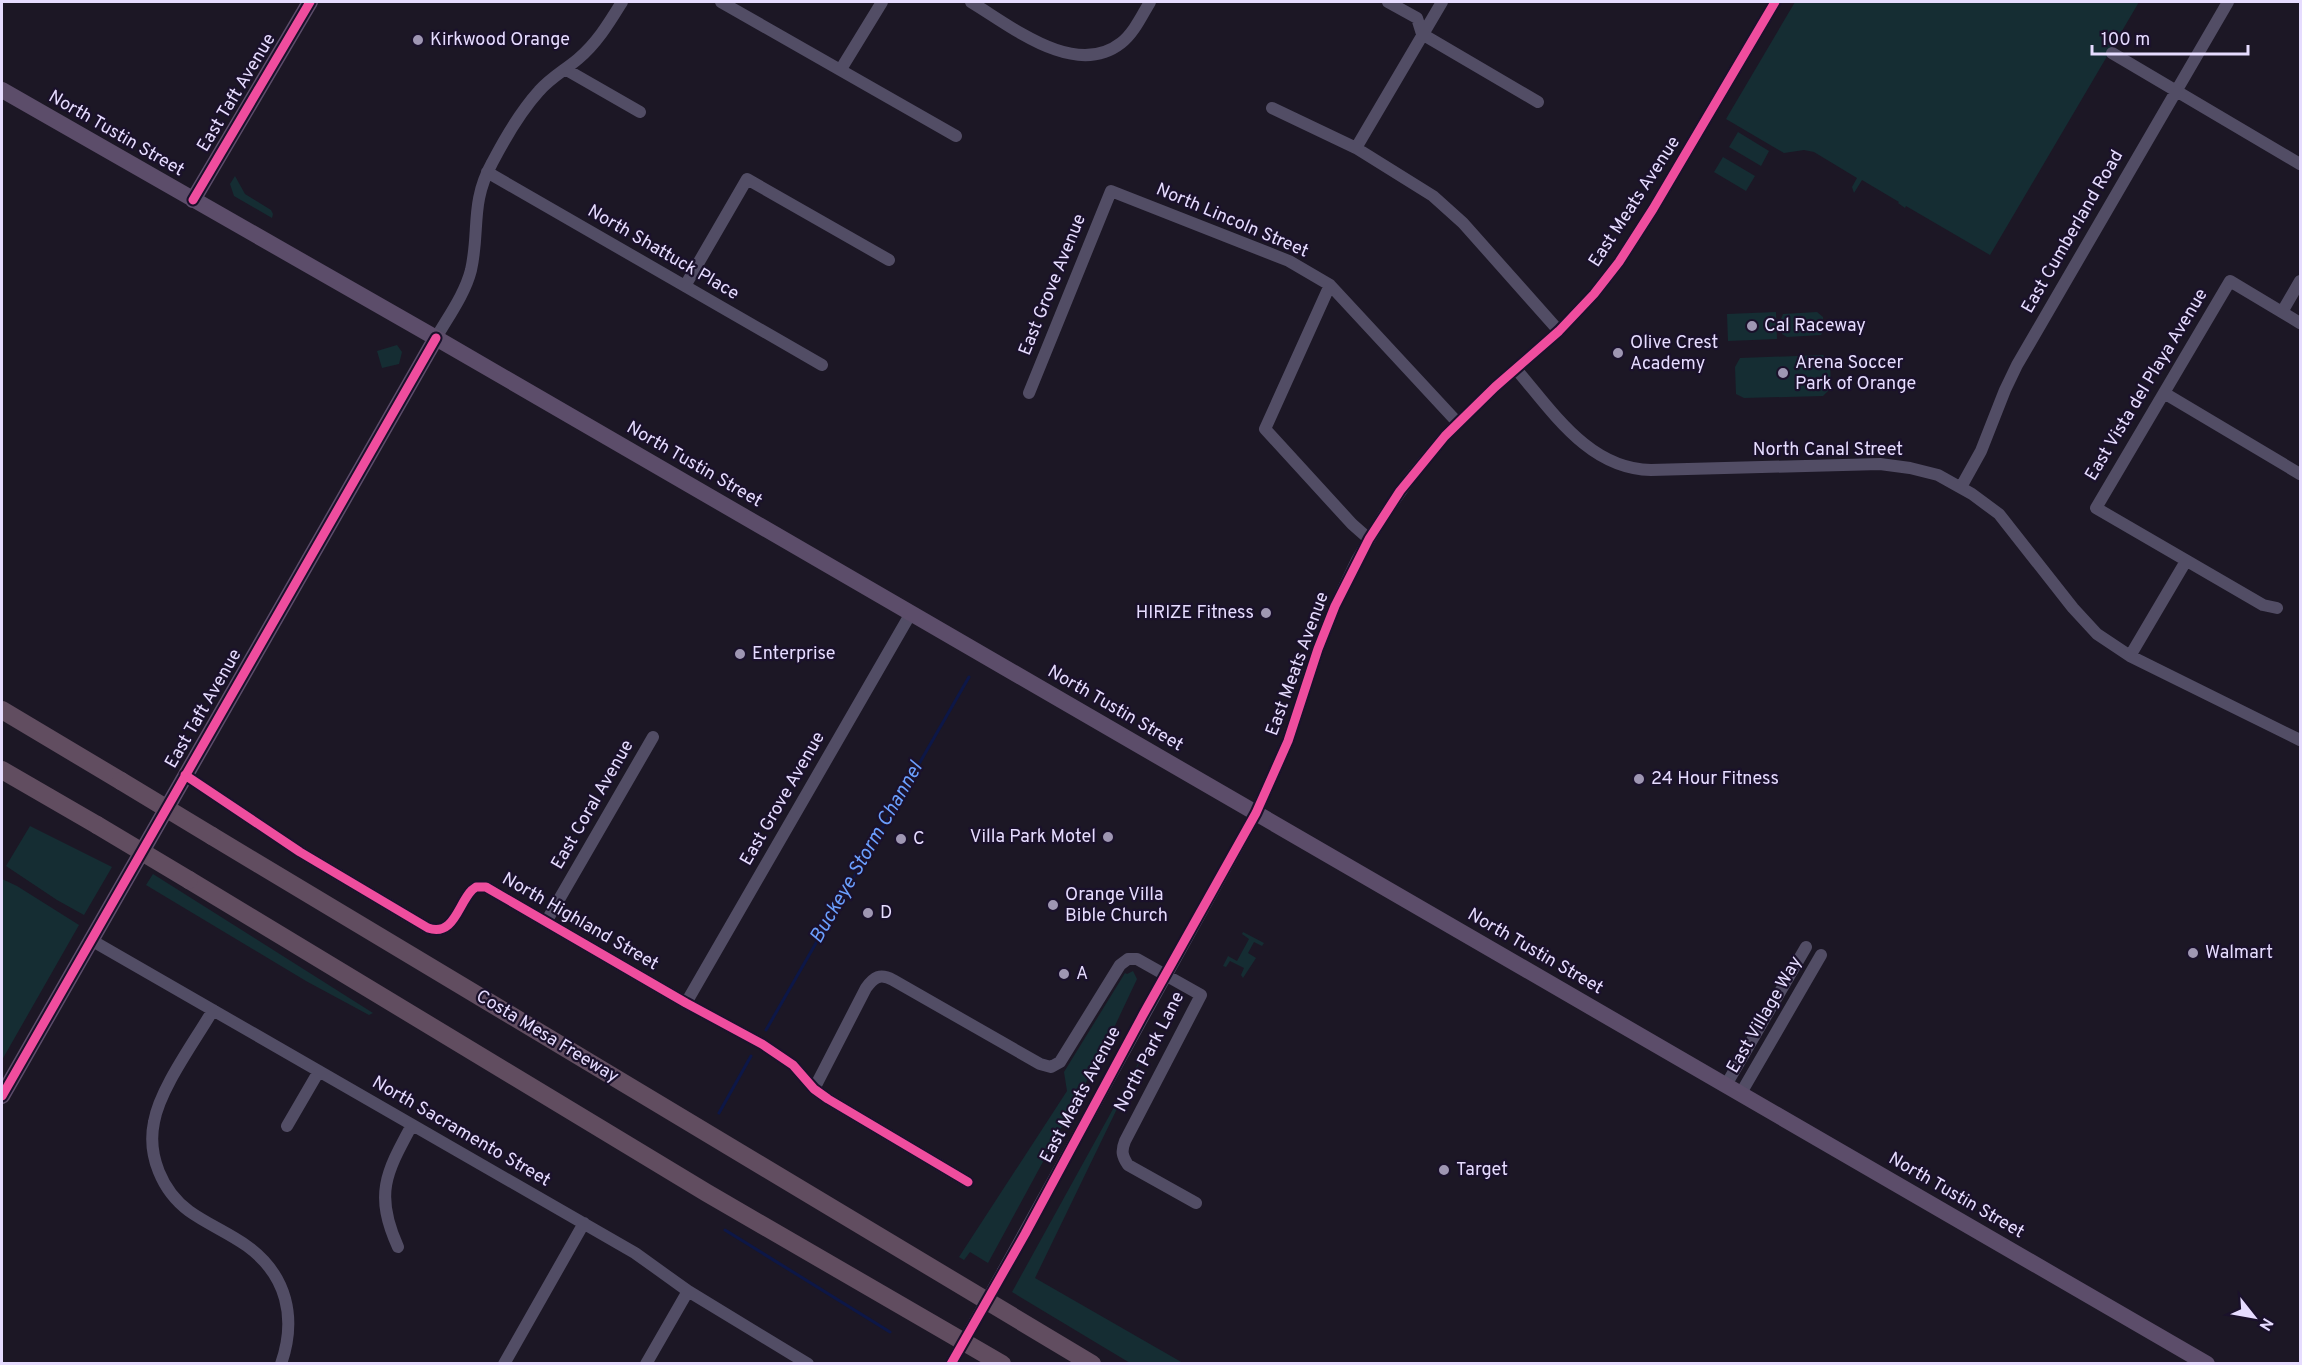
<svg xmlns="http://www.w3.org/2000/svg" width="2302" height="1365" viewBox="0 0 2302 1365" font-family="Overpass,sans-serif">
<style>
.green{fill:#152d33}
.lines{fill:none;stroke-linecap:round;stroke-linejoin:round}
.stream{stroke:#0d1747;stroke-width:3}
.minor{stroke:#524d65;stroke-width:12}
.major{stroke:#5c4d6a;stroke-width:16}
.highway{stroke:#614d60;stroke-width:18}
.minor-bridge{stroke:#524d65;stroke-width:12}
.highway-bridge{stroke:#614d60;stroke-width:18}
.cycleway-casing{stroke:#1a112b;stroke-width:13}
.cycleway{stroke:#ef4d9e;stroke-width:9}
.poi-dot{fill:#9f97b3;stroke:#1a112b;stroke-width:2}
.labels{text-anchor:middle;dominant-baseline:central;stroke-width:4.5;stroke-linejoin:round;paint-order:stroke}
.poi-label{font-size:18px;fill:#e6dcff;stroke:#1a112b;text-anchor:start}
.street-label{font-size:18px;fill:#e6dcff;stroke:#1a112b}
.water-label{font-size:20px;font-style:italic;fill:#6b9ffe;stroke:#1a112b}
</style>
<rect width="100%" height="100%" fill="#1c1725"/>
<path class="green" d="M1795,2H2139L1990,255L1906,206L1905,208L1898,203L1899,202L1862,180L1854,193L1852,187L1857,178L1814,152L1804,150L1784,153L1726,119Z
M1738,132L1769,151L1761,166L1729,147Z
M1723,157L1755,176L1746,191L1714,172Z
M235,176L245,194L271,210L273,214L272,218L234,196L230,184Z
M1776,312L1777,339L1728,341L1727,314Z
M1817,312L1823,317L1824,330L1821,335L1787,337L1782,334L1781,319L1783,314Z
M397,345L402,352L399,364L382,368L377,351Z
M1823,355L1830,363L1831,388L1823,396L1744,398L1736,394L1735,367L1740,358Z
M30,826L112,867L84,915L57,900L6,866Z
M153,874L373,1013L369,1015L306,981L146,885Z
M2,879L17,886L79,925L2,1060Z
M1243,932L1264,943L1262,946L1254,942L1248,953L1256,958L1243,978L1241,975L1244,968L1230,961L1226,967L1223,966L1228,956L1237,961L1249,939L1242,934Z
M1133,971L1137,979L1103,1051L988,1263L970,1252L964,1260L959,1257L1067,1091L1064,1072L1125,973L1127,974Z
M1145,1051L1035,1278L1183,1363H1130L1012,1292Z"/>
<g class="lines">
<path class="stream" d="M766,1030L969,677
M719,1113L751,1056
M725,1230L890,1332"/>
<path class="minor" d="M721,2L956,136
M971,2C1011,26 1075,79 1121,43C1134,33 1142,15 1150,2
M1388,2L1417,18L1422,34L1538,102
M2112,53L2300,164
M565,69L640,112
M841,69L882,2
M1272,108L1356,148L1433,196L1463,223L1559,331
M1356,148L1442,2
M487,172L822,365
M1330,285L1265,429L1352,524L1369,539
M685,286L747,179L889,260
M2282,312L2300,281
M436,338C448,317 465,294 471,270C480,230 470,203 492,163C505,138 520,112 539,91C550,78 565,70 578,59C597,43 609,23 622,2
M1516,369C1553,412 1589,469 1651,470L1880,464L1910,468L1938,475L1972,494L1999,514L2073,608L2097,634L2130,656L2300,740
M1029,393L1111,191L1289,261L1330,285L1458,423
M2164,393L2300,474
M1961,487L1981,451L2005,390L2017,365L2228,2
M2277,608L2263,605L2096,508L2230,281L2300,323
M2130,656L2186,561
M185,775L300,852L428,928C454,937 458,904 472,890L476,887H486L686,1003L762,1044L793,1065L814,1089L828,1099L968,1182
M546,922L653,737
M91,940L635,1253L688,1291L808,1364
M686,1003L911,613
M213,1010C195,1041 160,1088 154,1122C147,1155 162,1191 189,1211C207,1224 229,1233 247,1246C287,1275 297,1318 281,1364
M1726,1085L1806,947
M814,1089L866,988C874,977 880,973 893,980L1040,1064L1051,1067L1060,1062L1120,965L1128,959H1137L1201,995L1125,1141C1121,1151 1122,1156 1128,1165L1196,1203
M1741,1093L1821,955
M287,1126L319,1071
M398,1247C374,1194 386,1173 412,1125
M1003,1271L1256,813L1288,741L1318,649L1335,606L1357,560L1384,515L1411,477L1445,436L1495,387L1559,331L1594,294L1619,262L1653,209L1775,2
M504,1364L584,1223
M646,1364L688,1291"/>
<path class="major" d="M2,90L436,338L2207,1364
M193,200L310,2
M2,1096L436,338"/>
<path class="highway" d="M2,710L121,781
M2,770L97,825
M212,836L1092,1364
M189,880L707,1193L1002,1364"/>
<path class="minor-bridge" d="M951,1364L1003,1271"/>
<path class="highway-bridge" d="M121,781L212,836
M97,825L189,880"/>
<g class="cycleway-casing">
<path id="cycleway" d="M193,200L310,2
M185,775L300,852L428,928C454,937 458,904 472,890L476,887H486L686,1003L762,1044L793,1065L814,1089L828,1099L968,1182
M2,1096L436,338
M951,1364L1025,1234L1144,1013L1256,813L1288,741L1318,649L1335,606L1369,539L1400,491L1445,436L1495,387L1559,331L1594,294L1619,262L1653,209L1775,2"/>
</g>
<use href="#cycleway" class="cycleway"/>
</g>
<g class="poi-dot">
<circle cx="418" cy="40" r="6"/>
<circle cx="1752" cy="326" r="6"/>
<circle cx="1618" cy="353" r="6"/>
<circle cx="1783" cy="373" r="6"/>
<circle cx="1266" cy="613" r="6"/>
<circle cx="740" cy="654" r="6"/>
<circle cx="1639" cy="779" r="6"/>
<circle cx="1108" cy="837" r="6"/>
<circle cx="901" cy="839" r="6"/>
<circle cx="1053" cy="905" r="6"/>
<circle cx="868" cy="913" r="6"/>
<circle cx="2193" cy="953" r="6"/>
<circle cx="1064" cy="974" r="6"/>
<circle cx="1444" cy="1170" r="6"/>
</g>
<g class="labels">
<g class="poi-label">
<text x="430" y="40">Kirkwood Orange</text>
<text x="1764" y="326">Cal Raceway</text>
<text x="1630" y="343">Olive Crest<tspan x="1630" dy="21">Academy</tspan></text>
<text x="1795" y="363">Arena Soccer<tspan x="1795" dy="21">Park of Orange</tspan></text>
<text x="1254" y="613" text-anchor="end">HIRIZE Fitness</text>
<text x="752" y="654">Enterprise</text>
<text x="1651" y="779">24 Hour Fitness</text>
<text x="1096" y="837" text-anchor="end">Villa Park Motel</text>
<text x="913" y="839">C</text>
<text x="1065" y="895">Orange Villa<tspan x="1065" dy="21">Bible Church</tspan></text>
<text x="880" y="913">D</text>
<text x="2205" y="953">Walmart</text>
<text x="1076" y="974">A</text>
<text x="1456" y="1170">Target</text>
</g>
<g class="street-label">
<text transform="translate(237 93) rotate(-59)">East Taft Avenue</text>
<text transform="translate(116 134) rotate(30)">North Tustin Street</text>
<text transform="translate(1635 202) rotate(-57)">East Meats Avenue</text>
<text transform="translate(1232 221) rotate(23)">North Lincoln Street</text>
<text transform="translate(2073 232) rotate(-60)">East Cumberland Road</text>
<text transform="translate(663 253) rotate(30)">North Shattuck Place</text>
<text transform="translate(1053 285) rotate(-68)">East Grove Avenue</text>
<text transform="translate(2147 385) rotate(-59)">East Vista del Playa Avenue</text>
<text x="1828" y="450">North Canal Street</text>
<text transform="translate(694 465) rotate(30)">North Tustin Street</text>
<text transform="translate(1298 664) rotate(-70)">East Meats Avenue</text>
<text transform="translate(204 709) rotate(-60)">East Taft Avenue</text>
<text transform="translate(1115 709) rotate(30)">North Tustin Street</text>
<text transform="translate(783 799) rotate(-60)">East Grove Avenue</text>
<text transform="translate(593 805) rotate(-60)">East Coral Avenue</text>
<text transform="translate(580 922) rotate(30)">North Highland Street</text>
<text transform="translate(1535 952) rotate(30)">North Tustin Street</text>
<text transform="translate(1765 1015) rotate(-60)">East Village Way</text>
<text transform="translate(547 1037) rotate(31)">Costa Mesa Freeway</text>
<text transform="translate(1150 1052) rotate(-63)">North Park Lane</text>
<text transform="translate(1081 1095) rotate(-62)">East Meats Avenue</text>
<text transform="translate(461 1132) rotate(30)">North Sacramento Street</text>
<text transform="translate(1956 1196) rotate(30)">North Tustin Street</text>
</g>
<g class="water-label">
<text transform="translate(867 853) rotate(-60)">Buckeye Storm Channel</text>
</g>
</g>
<rect width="2302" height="1365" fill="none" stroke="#e6dcff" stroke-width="6"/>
<g transform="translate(2254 1317) rotate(121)" stroke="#1a112b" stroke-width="4.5" paint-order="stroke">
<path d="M0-4.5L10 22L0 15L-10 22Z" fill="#e6dcff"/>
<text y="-9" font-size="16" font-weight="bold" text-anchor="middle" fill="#e6dcff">N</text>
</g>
<path d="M2092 45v9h156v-9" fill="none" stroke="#e6dcff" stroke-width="3"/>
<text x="2101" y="45" font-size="18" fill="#e6dcff" stroke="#1a112b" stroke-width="4.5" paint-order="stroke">100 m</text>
</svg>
